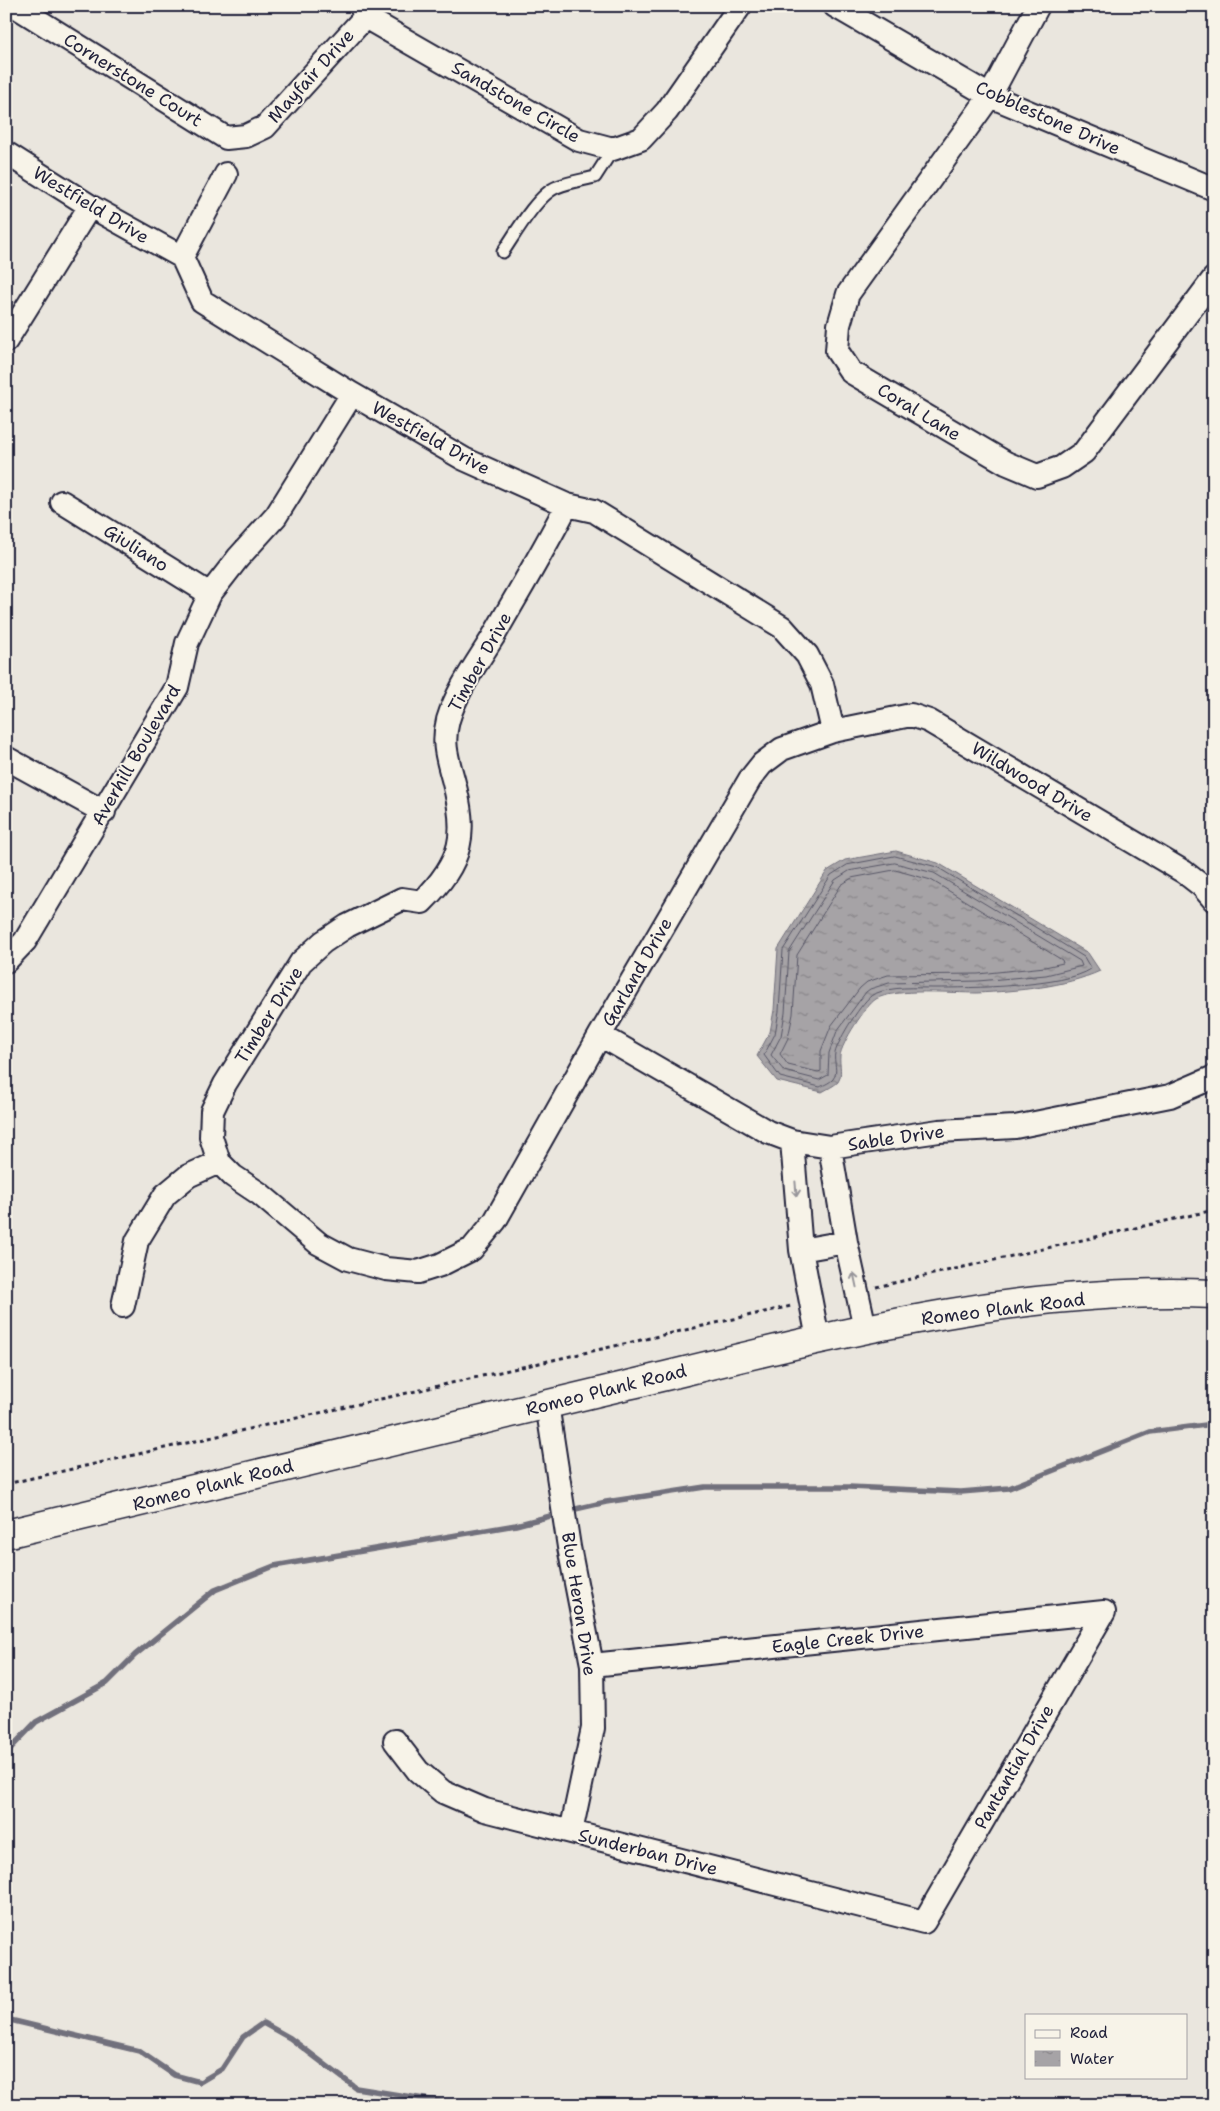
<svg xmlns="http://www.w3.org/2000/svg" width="1220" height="2111" viewBox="0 0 1220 2111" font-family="'Shantell Sans',sans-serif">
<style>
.water{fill:url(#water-ripples);stroke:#716f7b}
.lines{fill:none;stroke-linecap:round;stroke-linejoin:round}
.shore{stroke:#575666;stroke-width:1}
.stream{stroke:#716f7b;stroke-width:5.5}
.lane-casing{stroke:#22223b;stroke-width:15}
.street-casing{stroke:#22223b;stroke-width:26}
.secondary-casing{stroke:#22223b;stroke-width:31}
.path{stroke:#22223b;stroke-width:3;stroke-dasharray:4 4;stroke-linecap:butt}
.lane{stroke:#f7f3e8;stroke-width:11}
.street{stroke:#f7f3e8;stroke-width:22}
.secondary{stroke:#f7f3e8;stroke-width:28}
.oneway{stroke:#97959a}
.labels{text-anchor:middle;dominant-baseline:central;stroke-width:4;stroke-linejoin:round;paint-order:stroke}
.street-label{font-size:18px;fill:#22223b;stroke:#f7f3e8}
</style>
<defs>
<pattern id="water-ripples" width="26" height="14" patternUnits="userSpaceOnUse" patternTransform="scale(1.25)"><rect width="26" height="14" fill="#a6a3a6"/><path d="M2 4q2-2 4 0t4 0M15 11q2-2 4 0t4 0" fill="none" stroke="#878488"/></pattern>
</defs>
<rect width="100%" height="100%" fill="#eae6de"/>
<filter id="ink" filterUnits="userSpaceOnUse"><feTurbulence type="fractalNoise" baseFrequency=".02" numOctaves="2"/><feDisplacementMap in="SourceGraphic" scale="10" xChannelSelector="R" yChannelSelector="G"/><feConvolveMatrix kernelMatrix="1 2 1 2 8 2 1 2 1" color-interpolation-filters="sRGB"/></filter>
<g filter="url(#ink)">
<path class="water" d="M896,851L938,863L1088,953L1100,971C1065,987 1017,991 977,993C954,993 894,988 876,999C866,1005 841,1044 840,1056C839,1065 843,1074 838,1082C834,1086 827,1089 822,1092L777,1081L757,1056L770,1032L774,1010L778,949L827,871L845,860Z"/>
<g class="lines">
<path class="shore" d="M895,856L937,867L1084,957L1091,969C1065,987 969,988 934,988C914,988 893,986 874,994C863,999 838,1040 835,1053C833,1061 839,1072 833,1079C831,1082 824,1085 820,1087L780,1077L764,1055L775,1034L779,1011L783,950L831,875L847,865Z
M895,863L934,873L1080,961L1082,966L1046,975L978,981L889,983L870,989L866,992L837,1031L829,1053L828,1075L819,1080L784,1071L771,1055L781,1036L785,1013L789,952L835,880L849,871Z
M895,870L931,880L1062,960L1063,963L1045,967L978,974L888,975L867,982L860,988L831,1026L821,1051V1071L818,1072L788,1065L780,1054L788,1038L793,1014L797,955L841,885L852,878Z"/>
<path class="stream" d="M567,1511L606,1502L705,1487H849L961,1492L1009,1488L1150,1432L1214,1424
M6,1753L36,1722L107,1683L135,1655L215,1590L274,1566L516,1525L558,1514
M6,2019L139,2051L174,2075L200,2082L222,2069L243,2037L263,2023L290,2038L356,2088L443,2102L453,2105"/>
<g class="lane-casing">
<path id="lane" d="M503,252C515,234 538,194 557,187C569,182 583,180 595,177L613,149"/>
</g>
<g class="street-casing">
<path id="street" d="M15,6L226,138L246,136L265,127L365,17
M361,6L365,17L579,140L613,149L641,139L667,111L740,6
M835,6L990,96L1214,189
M1038,6L990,96L848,294L839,325L837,351L851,372L1006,463L1037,476L1062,467L1084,452L1214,278
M6,153L90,206L182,257L202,301L352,394L464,459L567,505L594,511L782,627L807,655L822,684L833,731
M182,257L226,174
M6,341L90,206
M62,502L210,594
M567,505C544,550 518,593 493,637C477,663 457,690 448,720C442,743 447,757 453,779C468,835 463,861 422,902L402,899L347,926L323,942L301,962L225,1084L212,1111L211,1137L219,1162L233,1176L260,1194L318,1243L348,1259L386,1269L418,1272L440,1265L472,1249L495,1221L600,1035L750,779L762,764L782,749L833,731L911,715L929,721L1184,872L1202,886L1214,900
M6,758L104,812
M6,961L25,941L177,687L187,643L210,594L238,558L276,516L352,394
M600,1035L768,1132L792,1141L830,1147L939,1131L1015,1127L1170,1096L1214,1077
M792,1141L801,1250L818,1339
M830,1147L846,1242L865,1328
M801,1250L846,1242
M123,1306L137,1241L165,1195L188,1176L219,1162
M547,1404L569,1547L592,1665L593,1728L571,1832
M592,1665L1104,1612
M395,1741L418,1771L443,1792L485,1810L924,1922L1104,1612"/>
</g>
<g class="secondary-casing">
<path id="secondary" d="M6,1534C213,1485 420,1435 628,1385C819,1339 1015,1285 1214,1294"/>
</g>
<path class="path" d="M876,1287L1214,1210
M6,1484L791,1306"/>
<use href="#lane" class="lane"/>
<use href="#street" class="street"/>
<use href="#secondary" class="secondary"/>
</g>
<defs><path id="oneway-shaft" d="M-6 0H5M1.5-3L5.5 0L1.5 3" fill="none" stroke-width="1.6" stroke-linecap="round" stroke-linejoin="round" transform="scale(1.25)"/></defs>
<g class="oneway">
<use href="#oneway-shaft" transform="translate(796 1189) rotate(85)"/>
<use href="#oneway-shaft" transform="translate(855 1280) rotate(-102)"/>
</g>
</g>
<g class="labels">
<g class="street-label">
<text transform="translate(311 76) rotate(-48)">Mayfair Drive</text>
<text transform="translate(133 80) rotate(32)">Cornerstone Court</text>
<text transform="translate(516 102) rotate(30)">Sandstone Circle</text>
<text transform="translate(1048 118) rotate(24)">Cobblestone Drive</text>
<text transform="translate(91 205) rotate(31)">Westfield Drive</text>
<text transform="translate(919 412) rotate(31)">Coral Lane</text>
<text transform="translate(431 438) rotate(29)">Westfield Drive</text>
<text transform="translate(136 548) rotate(32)">Giuliano</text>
<text transform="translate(480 662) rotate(-61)">Timber Drive</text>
<text transform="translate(136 755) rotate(-60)">Averhill Boulevard</text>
<text transform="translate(1032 782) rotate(31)">Wildwood Drive</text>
<text transform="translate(637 972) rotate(-60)">Garland Drive</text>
<text transform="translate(269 1015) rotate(-58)">Timber Drive</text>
<text transform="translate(896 1138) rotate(-8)">Sable Drive</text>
<text transform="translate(1003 1309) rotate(-7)">Romeo Plank Road</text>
<text transform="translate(606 1390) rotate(-14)">Romeo Plank Road</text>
<text transform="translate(213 1485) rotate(-14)">Romeo Plank Road</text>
<text transform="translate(579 1604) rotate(81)">Blue Heron Drive</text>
<text transform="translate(848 1639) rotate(-6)">Eagle Creek Drive</text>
<text transform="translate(1014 1767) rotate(-60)">Pantantial Drive</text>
<text transform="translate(648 1852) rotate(14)">Sunderban Drive</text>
</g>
</g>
<rect width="1220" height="2111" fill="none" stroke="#f7f3e8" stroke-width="25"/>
<rect x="12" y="12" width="1195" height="2086" fill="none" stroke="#22223b" stroke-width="2" filter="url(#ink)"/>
<rect x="1025" y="2014" width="162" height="65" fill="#f7f3e8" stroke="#a29fa3"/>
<rect x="1035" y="2030" width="25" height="8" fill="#f7f3e8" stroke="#a29fa3"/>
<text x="1070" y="2038" font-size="15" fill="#22223b">Road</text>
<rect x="1035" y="2051" width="25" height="15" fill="url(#water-ripples)" stroke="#a29fa3"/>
<text x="1070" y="2064" font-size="15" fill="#22223b">Water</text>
</svg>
